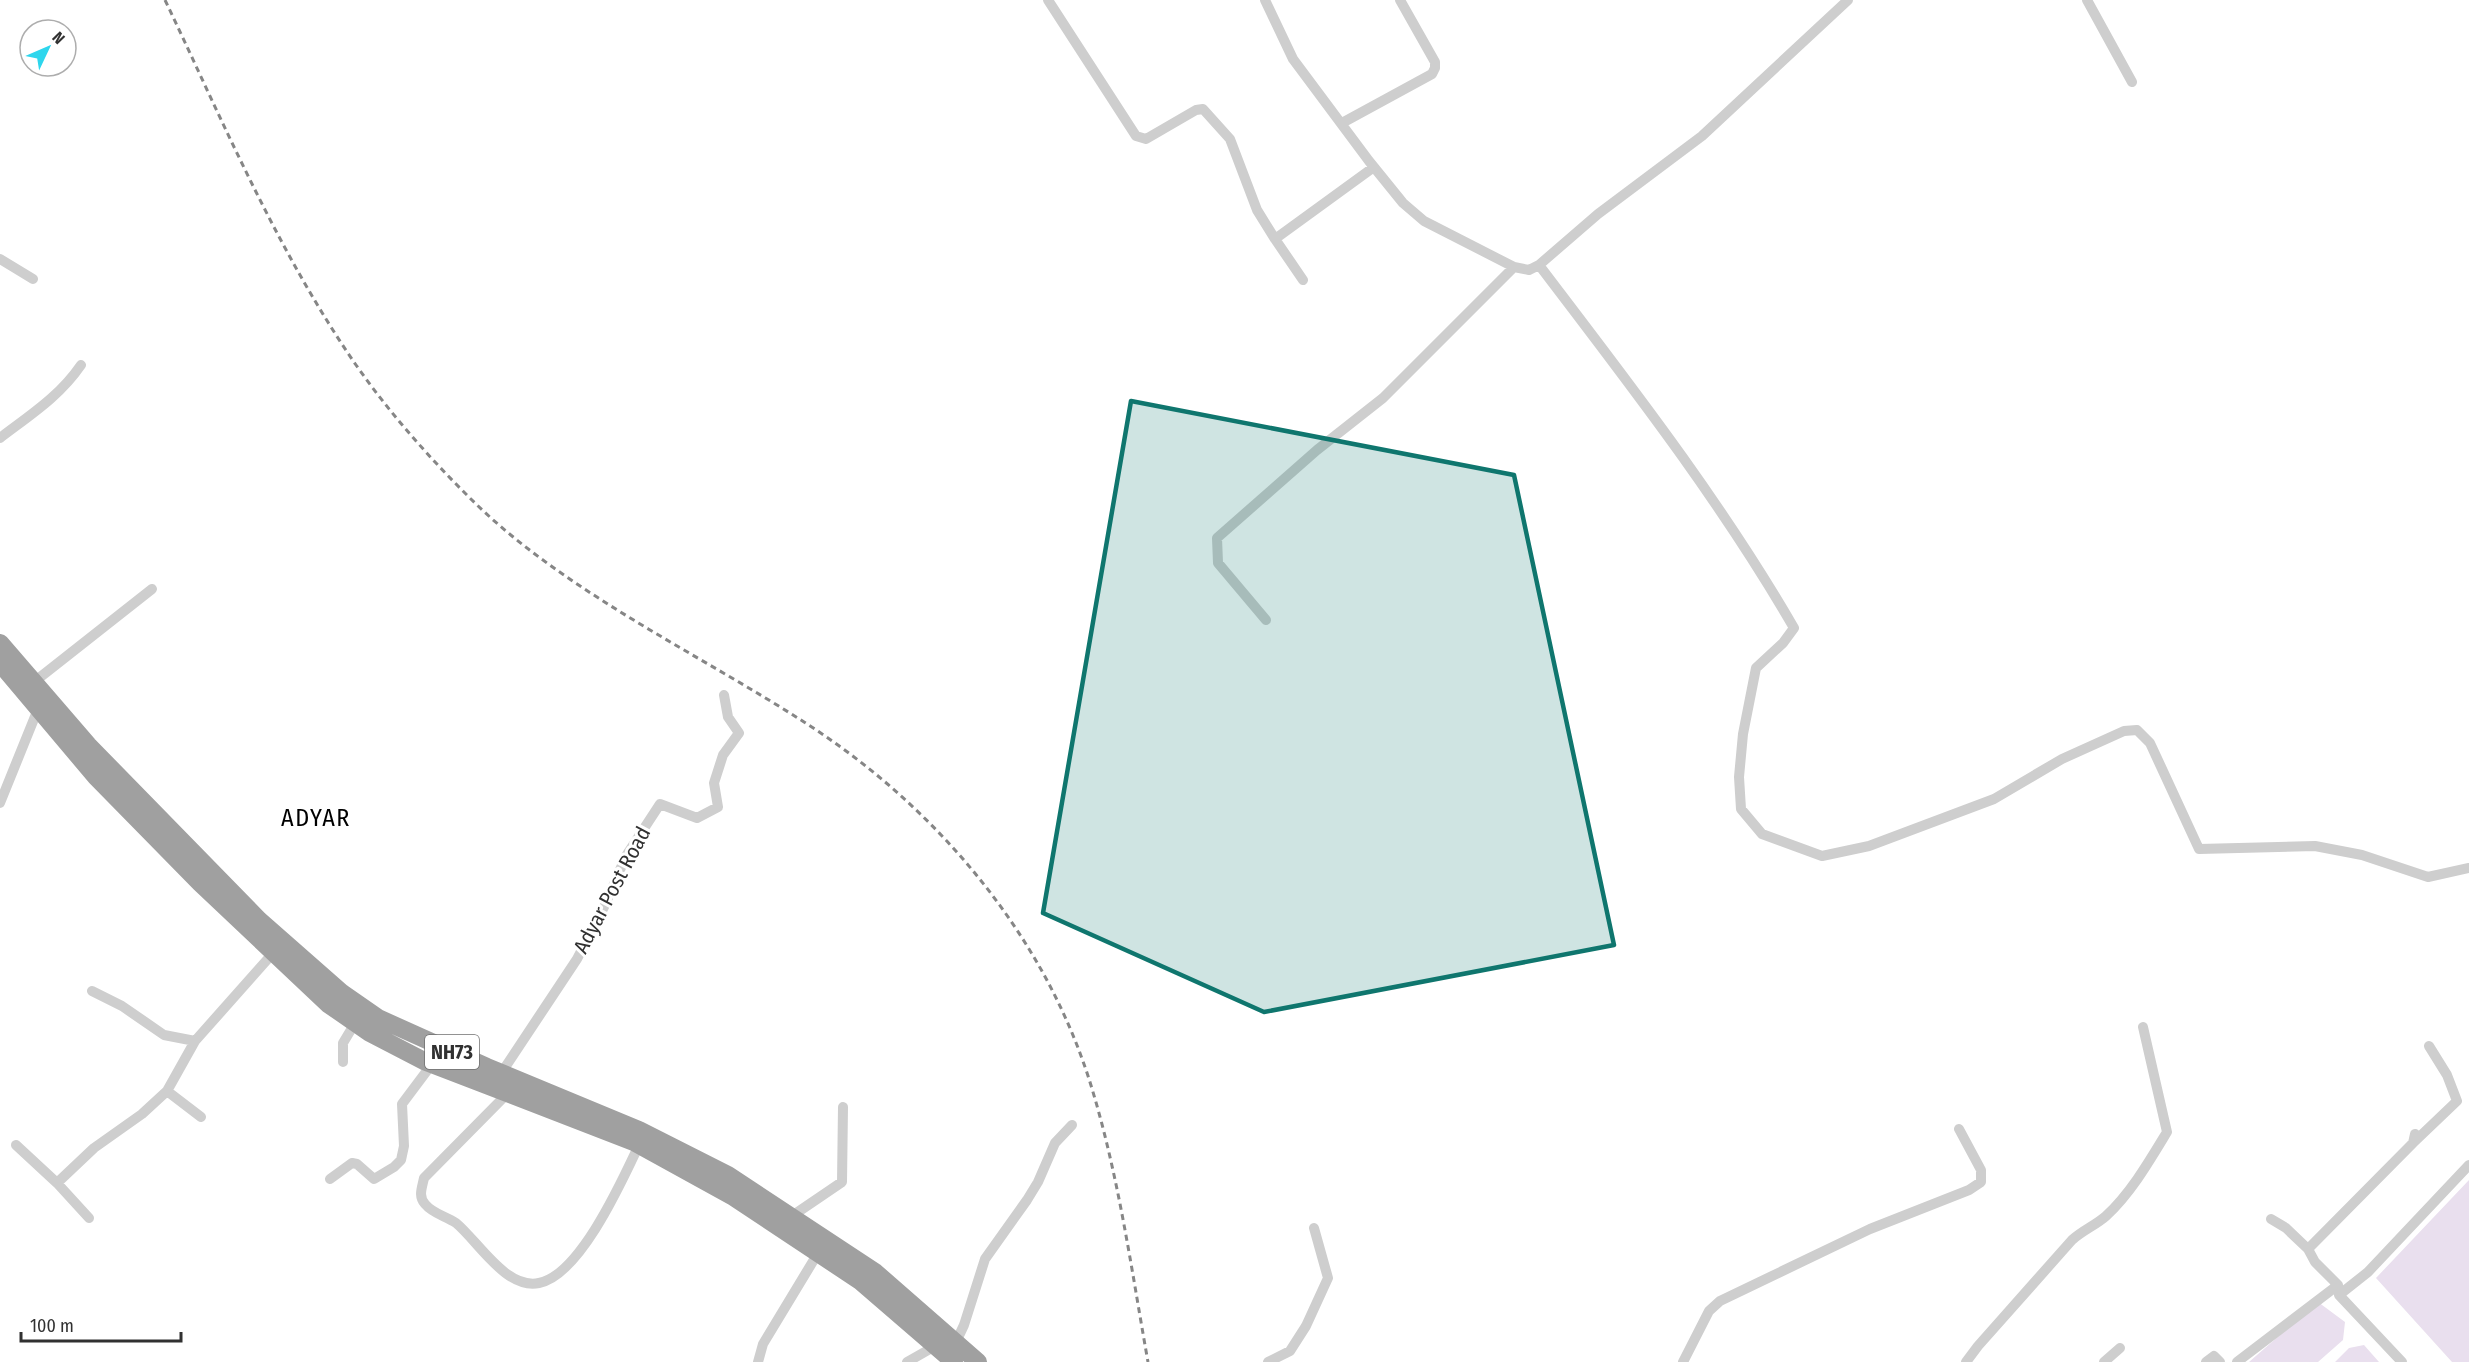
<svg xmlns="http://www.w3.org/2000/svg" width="2469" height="1362" viewBox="0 0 2469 1362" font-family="'Fira Sans Condensed',sans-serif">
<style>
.green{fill:#e9dfee}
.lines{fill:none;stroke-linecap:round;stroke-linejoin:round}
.minor{stroke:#cecece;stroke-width:10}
.trunk{stroke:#a0a0a0;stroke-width:18}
.rail{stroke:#868686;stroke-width:3;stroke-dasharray:6 4.5;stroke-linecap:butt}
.marked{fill:#0f766e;fill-opacity:0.2;stroke:#0f766e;stroke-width:4.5;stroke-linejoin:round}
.labels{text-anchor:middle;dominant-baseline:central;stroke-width:6;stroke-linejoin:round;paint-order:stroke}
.shield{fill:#fff;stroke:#6f6f6f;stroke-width:1.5}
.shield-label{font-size:20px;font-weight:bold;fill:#313131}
.street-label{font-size:21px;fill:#313131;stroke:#fff}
.quarter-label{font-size:24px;letter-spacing:1.5px;fill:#000;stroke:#fff}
</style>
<rect width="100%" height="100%" fill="#fff"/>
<path class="green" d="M2469,1180V1362H2452L2376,1278Z
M2318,1302L2345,1322L2343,1340L2318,1362H2249Z
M2364,1345L2379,1362H2335L2349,1348Z"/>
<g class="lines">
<path class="minor" d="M1048,0L1136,136L1146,139L1196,110L1203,109L1230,139L1257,210L1275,239L1374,167
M1265,0L1293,59L1369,161L1403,203L1424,221L1514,267L1529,270L1539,265L1598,214L1702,136L1848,0
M2087,0L2132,82
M1342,123L1432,74L1435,68V62L1400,0
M1275,239L1303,280
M0,259L33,279
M1539,265C1628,382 1720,500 1794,628L1783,643L1756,668L1743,734L1739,777L1741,809L1762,834L1822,856L1869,846L1994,799L2062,759L2124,731L2137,730L2150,743L2199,849L2315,846L2362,855L2428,877L2469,868
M0,438C30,415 59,397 81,365
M1266,620L1218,563L1217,538L1317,450L1383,398L1514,267
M34,682L152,589
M0,803L38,709
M92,991L122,1006L164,1035L195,1041
M343,1062V1043L355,1023
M502,1072L577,959L604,907L626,856L660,804L697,818L718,807L714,783L723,755L739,733L728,717L724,695
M167,1091L201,1117
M508,1093L424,1178C422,1188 418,1196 425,1204C433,1214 446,1216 456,1223C478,1241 506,1290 539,1283C580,1275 622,1181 639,1145
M2413,1143L2457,1101L2447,1075L2429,1046
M16,1145L57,1183L89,1218
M330,1179L352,1163L357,1164L374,1179L394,1167L401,1160L404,1146L402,1104L432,1064
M57,1183L94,1148L142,1114L167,1091L195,1041L274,952
M792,1216L842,1182L843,1107
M2271,1219L2286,1228L2308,1249
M2338,1285L2315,1262L2308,1249L2413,1143L2415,1134
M2339,1295L2368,1272L2469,1165
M956,1342L964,1325L985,1259L1027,1200L1038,1182L1055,1143L1072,1125
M758,1362L763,1344L818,1253
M907,1362L937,1345
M1268,1362L1290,1351L1306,1326L1328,1278L1314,1228
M1683,1362L1709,1311L1720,1301L1870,1229L1969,1190L1981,1182V1170L1959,1129
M1966,1362L1978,1346L2072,1240C2083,1230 2096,1225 2106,1216C2131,1193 2150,1160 2167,1132L2143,1027
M2104,1362L2120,1348
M2206,1362L2214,1356L2220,1362
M2237,1362L2338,1285L2339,1295L2402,1362"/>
<path class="trunk" d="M0,643L88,745L259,920L342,993L378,1018L487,1067L639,1130L728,1175L875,1272L978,1362
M0,663L96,777L200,883L328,1004L370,1033L424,1061L634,1142L732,1196L860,1281L954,1362"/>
<path class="rail" d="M165,0C224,124 278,252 356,365C391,415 433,462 476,504C568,593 697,653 804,722C934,805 1042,932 1089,1079C1118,1171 1131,1267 1148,1362"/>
</g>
<path class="marked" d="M1131,401L1514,475L1614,945L1264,1012L1043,913Z"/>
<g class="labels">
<rect class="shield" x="425" y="1035" width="54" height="34" rx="4.5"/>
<g class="shield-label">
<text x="452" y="1052">NH73</text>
</g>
<g class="street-label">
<text transform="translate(612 890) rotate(-62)">Adyar Post Road</text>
</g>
<g class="quarter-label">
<text x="316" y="818">ADYAR</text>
</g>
</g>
<g transform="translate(48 48) rotate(46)"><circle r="28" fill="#ffffff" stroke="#adadad" stroke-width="1.5"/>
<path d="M0-4.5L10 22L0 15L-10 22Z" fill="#2ed6ed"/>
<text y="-9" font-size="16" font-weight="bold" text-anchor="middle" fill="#313131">N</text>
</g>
<path d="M21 1332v9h160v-9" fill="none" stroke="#313131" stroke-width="3"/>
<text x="30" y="1332" font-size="18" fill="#313131" stroke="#ffffff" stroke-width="4.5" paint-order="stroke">100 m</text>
</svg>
